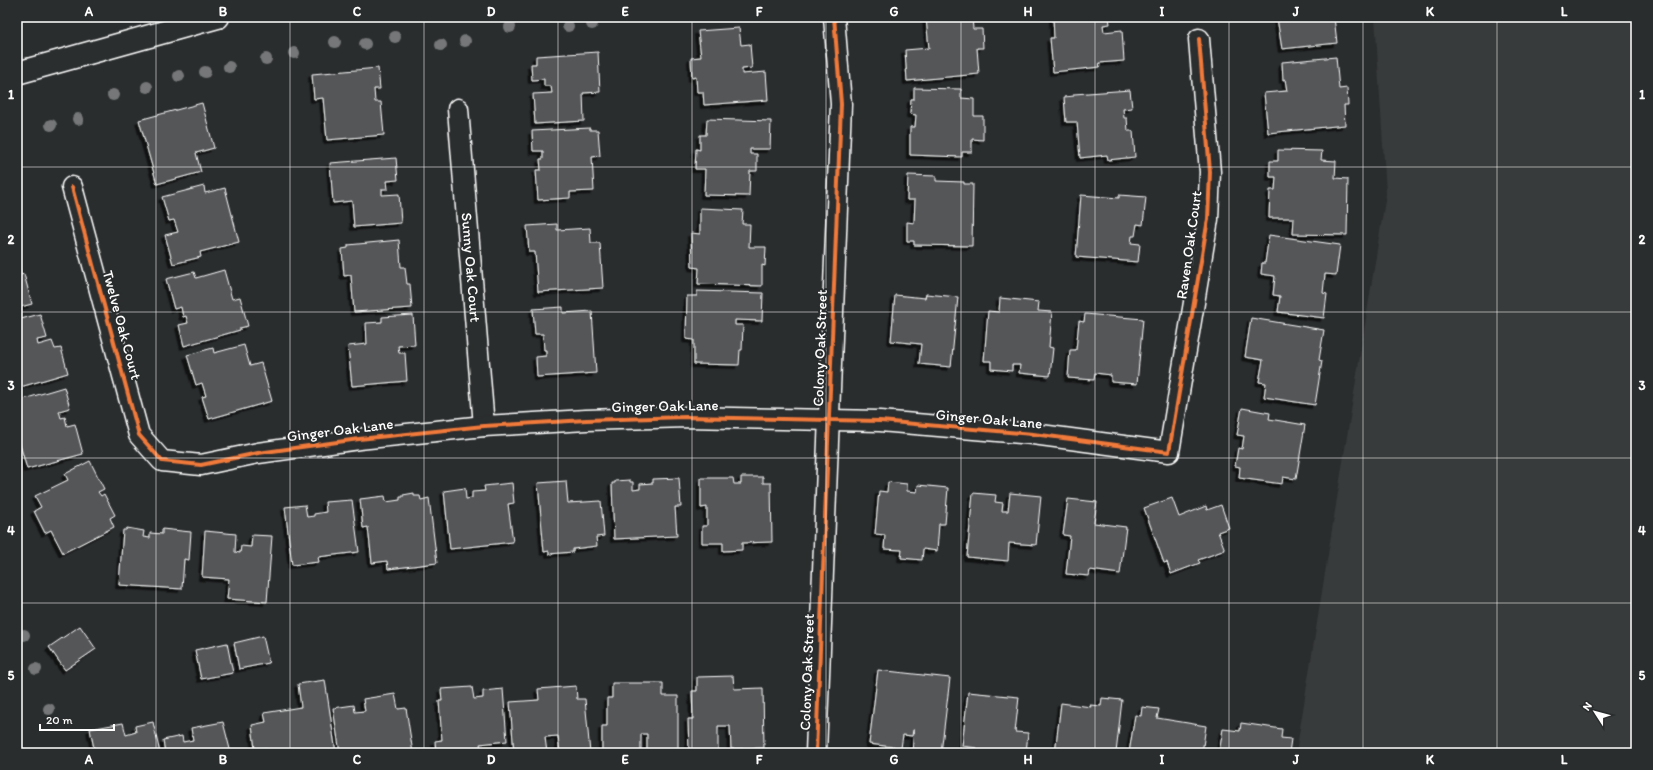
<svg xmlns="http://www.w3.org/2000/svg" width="1653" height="770" viewBox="0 0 1653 770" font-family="Itim,sans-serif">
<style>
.built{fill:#373a3b}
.building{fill:#555758;stroke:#fff;filter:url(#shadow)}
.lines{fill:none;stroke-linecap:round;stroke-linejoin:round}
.street-casing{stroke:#fff;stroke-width:23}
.secondary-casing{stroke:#fff;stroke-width:25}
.street{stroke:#2a2d2e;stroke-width:20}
.secondary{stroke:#2a2d2e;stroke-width:22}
.cycleway-casing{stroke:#2a2d2e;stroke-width:6}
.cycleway{stroke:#f17a3a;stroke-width:4}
.tree{fill:#757778}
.grid{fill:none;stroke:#fff;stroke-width:1;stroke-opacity:0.55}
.labels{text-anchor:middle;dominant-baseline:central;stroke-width:4;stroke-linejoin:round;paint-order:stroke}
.street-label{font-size:15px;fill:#fff;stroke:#2a2d2e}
.neatline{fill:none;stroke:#fff;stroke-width:1.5}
.grid-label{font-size:13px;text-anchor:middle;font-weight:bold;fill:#fff}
</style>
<defs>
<filter id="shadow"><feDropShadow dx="-3.5" dy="3.5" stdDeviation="0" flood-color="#0009"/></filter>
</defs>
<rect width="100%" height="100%" fill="#2a2d2e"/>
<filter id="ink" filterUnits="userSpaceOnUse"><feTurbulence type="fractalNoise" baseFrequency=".025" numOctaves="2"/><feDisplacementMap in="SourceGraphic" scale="8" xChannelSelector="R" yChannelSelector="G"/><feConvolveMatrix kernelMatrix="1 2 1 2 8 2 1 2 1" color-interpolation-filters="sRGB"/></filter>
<g filter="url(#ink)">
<path class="built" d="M1375,17H1636V753H1296L1386,194Z"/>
<path class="building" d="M972,17L973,29H982L983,48H977L979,74L907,81L905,50L929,48L926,18Z
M1053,17H1109L1110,24L1103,25L1104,32L1122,30L1124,61L1099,63L1100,67L1053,72L1050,38H1054Z
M1281,17H1334L1337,43L1282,49L1277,18Z
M739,28L741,45L750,44L752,68L742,69V74L766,72L768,100L704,105L703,92H697L696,77L692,78L691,58L701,57L698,31Z
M598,52L600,92L583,93L584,121L535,124L533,94L552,93L551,86H544V79L532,80L531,64H536V56Z
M1336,57L1339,89L1347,88L1348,105H1344L1345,125L1268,133L1264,93L1287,91L1285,79L1283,80L1282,62Z
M378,68L380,89H374L375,102H381L384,135L327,140L323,98L314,99L312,74Z
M914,88L961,89V98L974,99V116H983V140L972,139V152H962V157L910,155V127H915L916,115L910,114L911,99H914Z
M1130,90L1132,108L1123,109L1124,118H1127L1128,131H1133L1135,157L1108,160L1107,155L1080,158L1077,122H1066L1064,97L1074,96V94Z
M202,103L214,148L196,153L201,172L157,184L139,120Z
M707,119L771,121L770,149H750V154H757V171H750L749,196L704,195L705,169H695L696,149L700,150V135H706Z
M590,128V130H598L600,156L592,157L594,191L570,192V198L538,200L536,170H541L540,159H543V151H533L532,131Z
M1278,150L1322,151L1321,160L1336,161L1335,178L1348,179L1347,235L1293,234L1294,218H1269L1270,190H1275L1276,177H1270V161H1278Z
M396,158L398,180L387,181L388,189H382V195L399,194L401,223L354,227L352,201L333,203L330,163Z
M908,175L936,176V181L964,182V184H973L972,246L914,245V241H907V222L914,223L915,200H907Z
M204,186L205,193L225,188L239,242L200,252L201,257L173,264L165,235L178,232L174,220L169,221L162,197Z
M1081,195L1119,198V195L1146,197L1143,225L1137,224L1135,236H1132L1131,243L1140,244L1138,262L1076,257Z
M700,208L743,210L742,224H750L749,247H766L765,266L762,265V286L698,284L699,268L692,267L691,233L700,234Z
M557,224V230L590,228L591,243H600L603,288L538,292L535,252H529L527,226Z
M1269,235L1340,245L1336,275L1325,274L1323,293L1327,294L1324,318L1278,312L1280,296L1273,295L1275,276L1261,274L1262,263H1265Z
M399,240L401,267H405L407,284H410L412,308L354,312L351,275L344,276L342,249L348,248V245Z
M17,265H19L21,275L24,274L32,304L17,308Z
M224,270L232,299L240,297L248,326L240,328V330L184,346L179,325L188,323L186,316L183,317L181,307L174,309L166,279L194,272L196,278Z
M697,291L763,293L762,321L735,320V325H743L742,350H740L739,365L694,364V340L686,339L687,296H697Z
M926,294L958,297L951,367L919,364L921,344L891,341L895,295L925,298Z
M1000,298L1039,302L1038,311L1052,312L1049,347L1053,348L1050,376L1019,373L1020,365H1012V371L991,369V361H984L988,311L999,312Z
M563,307V313L592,311L596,373L537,377L536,357L546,356V350H544L543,334H535L533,309Z
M40,314L47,338L37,340L38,345L52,341L55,349L61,348L68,373L17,388V320Z
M1085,314L1143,319L1137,384L1111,382V375L1095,373L1094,380L1068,378L1070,350H1076L1079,321L1084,322Z
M413,315L415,345L398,346L399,353H405L407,381L352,386L348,346L367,344L366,323L382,322V317Z
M1251,318L1324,330L1319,360L1322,361L1315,405L1264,397L1266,383L1259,382L1263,360L1245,357Z
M244,345L250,366L261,363L272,401L209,419L202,397L206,396L202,383L196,385L187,355L213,348L214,353Z
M64,387L70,408L59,411L61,418L65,417L67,426L75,424L83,454L27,469L17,434V401Z
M1242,408L1270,413L1269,419L1305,425L1296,479L1283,477L1282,484L1239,478L1240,467L1235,466L1238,448L1242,449L1244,436L1237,435Z
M90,461L104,489L98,492L101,496L104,494L115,515L110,518L114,527L63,553L51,530L45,533L34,511L41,507L35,496L68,480L65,474Z
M741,477H763V483H771L772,542L742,543V550L723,551V543H702V526H707V507L701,508V478H733L734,484H741Z
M679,478L681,507H675L677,536L614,539L612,483H615V481L630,480V482H633V490L640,489V484L653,483V479Z
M566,481L568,503L601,501L604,536L596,537L597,546L573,549V552L549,554V551L544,552L538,483Z
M888,482L907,484V491L917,492L918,485L948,488L945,524H939L937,551L923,549L922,560L901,558L902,550L884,549L885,535L875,534L879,491L887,492Z
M512,483L514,503L508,504L513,542L450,549L444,491L465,488L466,499L472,498V492L485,491L484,486Z
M414,493V496H420L421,500L429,498L437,563L388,569L387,561L372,563L368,527L363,528L360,499L385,496L386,502L400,500V497H403V495Z
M973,493L996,495L995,502L1003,503L1002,511H1008L1010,493L1041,496L1036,545L1009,543L1008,561L967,557Z
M1172,498L1179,517L1206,506L1207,510L1221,505L1229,528L1218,532L1225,550L1198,560L1200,563L1171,574L1167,562L1164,563L1144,508Z
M1068,499L1097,502L1094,523L1126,527L1120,574L1090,570L1089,576L1066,574L1070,536L1063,535Z
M352,500L359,552L318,557L319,562L292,565L285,507L305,505L307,517L314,516V514L326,512L325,502Z
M127,528L144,531L143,537L150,538V533L162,534V529L191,532L189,560L184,559L182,589L119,585L123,530H126Z
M205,531L236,534L235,552L240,553L241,546L251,547L252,535L272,536L267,602L227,599L229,579L202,577Z
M80,626L96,649L65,670L49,647Z
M263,636L269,663L239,669L234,643Z
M227,643L233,673L201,679L195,650Z
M878,670L950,678L941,753H912L914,730H913L912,736L903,735L901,748L869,744Z
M733,676L734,689L763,688L764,748L731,749L730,726H718V751H689L688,719H693L692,691H697V677Z
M325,680L336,753H266V748L255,749L252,725L266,722L264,713L301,707L298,684Z
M612,683H663V696H678V752L647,753V734H641V753H602V726H607V698H612Z
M576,686L577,699H585L590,753H560L558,736L545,737L547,753H514L510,702L539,700L538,689Z
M472,687L474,699L483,698V691L503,689L507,741L480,744L481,749L472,750L473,753H436L435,741L442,740L439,701H442L441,689Z
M968,692L1019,697L1015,732L1028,733L1026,753H984L985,751H977V748L962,746Z
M395,694L398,709L406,708L413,753H340L333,708L354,705L355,712L365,711L363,699Z
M1102,698L1122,700L1116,753H1055L1061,703L1091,707L1090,705L1101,706Z
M1142,707L1159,709L1157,718L1206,726L1202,753H1129L1135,715L1141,716Z
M153,722L160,753H95L90,729L123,723L126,735L136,732L135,726Z
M223,722L231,753H165L163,740L182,736L183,742L193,740L191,728Z
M1241,723L1282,729L1281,738L1291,739L1289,753H1219L1223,729L1240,731Z"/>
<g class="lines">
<g class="street-casing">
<g id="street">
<path id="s1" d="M458,109L484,426"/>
<path d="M72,187L139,435L162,461L201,465L258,453L359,439L484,426L586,420L687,417L880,421L1033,434L1169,452L1208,219L1210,172L1199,39"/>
<path d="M816,753L841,104L834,17"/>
</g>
</g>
<g class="secondary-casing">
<path id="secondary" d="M17,73L218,17"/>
</g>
<use href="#street" class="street"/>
<use href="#secondary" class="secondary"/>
<g class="cycleway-casing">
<path id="cycleway" d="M72,187L139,435L162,461L201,465L258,453L359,439L484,426L586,420L687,417L880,421L1033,434L1169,452L1208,219L1210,172L1199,39
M816,753L841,104L834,17"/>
</g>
<use href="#cycleway" class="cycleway"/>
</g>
<g class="tree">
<circle cx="592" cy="24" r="6"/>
<circle cx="568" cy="26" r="6"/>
<circle cx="510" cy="27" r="6"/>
<circle cx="395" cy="37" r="6"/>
<circle cx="465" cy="41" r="6"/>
<circle cx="335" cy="42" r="6"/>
<circle cx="365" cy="44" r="6"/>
<circle cx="441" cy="45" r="6"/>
<circle cx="294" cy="53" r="6"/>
<circle cx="266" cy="59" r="6"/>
<circle cx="229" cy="67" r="6"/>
<circle cx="205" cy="72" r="6"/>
<circle cx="179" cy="76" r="6"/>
<circle cx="147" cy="87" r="6"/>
<circle cx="113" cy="95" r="6"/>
<circle cx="78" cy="119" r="6"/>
<circle cx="51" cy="125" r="6"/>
<circle cx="24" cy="635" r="6"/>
<circle cx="36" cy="669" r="6"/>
<circle cx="49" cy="709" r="6"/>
</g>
</g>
<path class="grid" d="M156,17V753M290,17V753M424,17V753M558,17V753M692,17V753M826,17V753M961,17V753M1095,17V753M1229,17V753M1363,17V753M1497,17V753M17,167H1636M17,312H1636M17,458H1636M17,603H1636"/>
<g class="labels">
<g class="street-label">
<text transform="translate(1189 245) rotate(-82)">Raven Oak Court</text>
<text stroke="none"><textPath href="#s1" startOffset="159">Sunny Oak Court</textPath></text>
<text transform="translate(122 325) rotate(75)">Twelve Oak Court</text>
<text transform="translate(820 348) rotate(-88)">Colony Oak Street</text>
<text transform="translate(665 406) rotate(-1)">Ginger Oak Lane</text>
<text transform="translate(989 419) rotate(5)">Ginger Oak Lane</text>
<text transform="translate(340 430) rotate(-7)">Ginger Oak Lane</text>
<text transform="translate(807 672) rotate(-88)">Colony Oak Street</text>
</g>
</g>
<rect width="1653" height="770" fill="none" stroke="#2a2d2e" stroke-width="44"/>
<g transform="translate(1595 712) rotate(306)" stroke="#2a2d2e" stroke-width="3" paint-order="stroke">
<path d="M0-3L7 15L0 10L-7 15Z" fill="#ffffff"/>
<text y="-6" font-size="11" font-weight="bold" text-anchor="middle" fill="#ffffff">N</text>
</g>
<path d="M40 724v6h74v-6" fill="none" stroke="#ffffff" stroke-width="2"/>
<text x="46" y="724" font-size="12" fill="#ffffff" stroke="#2a2d2e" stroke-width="3" paint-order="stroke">20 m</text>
<rect x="22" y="22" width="1609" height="726" class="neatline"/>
<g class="grid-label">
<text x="89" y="16">A</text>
<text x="223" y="16">B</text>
<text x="357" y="16">C</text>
<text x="491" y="16">D</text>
<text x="625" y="16">E</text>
<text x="759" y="16">F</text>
<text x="894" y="16">G</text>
<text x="1028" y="16">H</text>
<text x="1162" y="16">I</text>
<text x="1296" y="16">J</text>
<text x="1430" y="16">K</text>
<text x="1564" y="16">L</text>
<text x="11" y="99">1</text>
<text x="1642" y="99">1</text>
<text x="11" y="244">2</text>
<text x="1642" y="244">2</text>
<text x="11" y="390">3</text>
<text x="1642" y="390">3</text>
<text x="11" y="535">4</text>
<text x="1642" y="535">4</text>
<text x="11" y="680">5</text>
<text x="1642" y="680">5</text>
<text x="89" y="764">A</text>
<text x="223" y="764">B</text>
<text x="357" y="764">C</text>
<text x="491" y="764">D</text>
<text x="625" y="764">E</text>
<text x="759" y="764">F</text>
<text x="894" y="764">G</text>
<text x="1028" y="764">H</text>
<text x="1162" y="764">I</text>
<text x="1296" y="764">J</text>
<text x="1430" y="764">K</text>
<text x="1564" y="764">L</text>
</g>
</svg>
